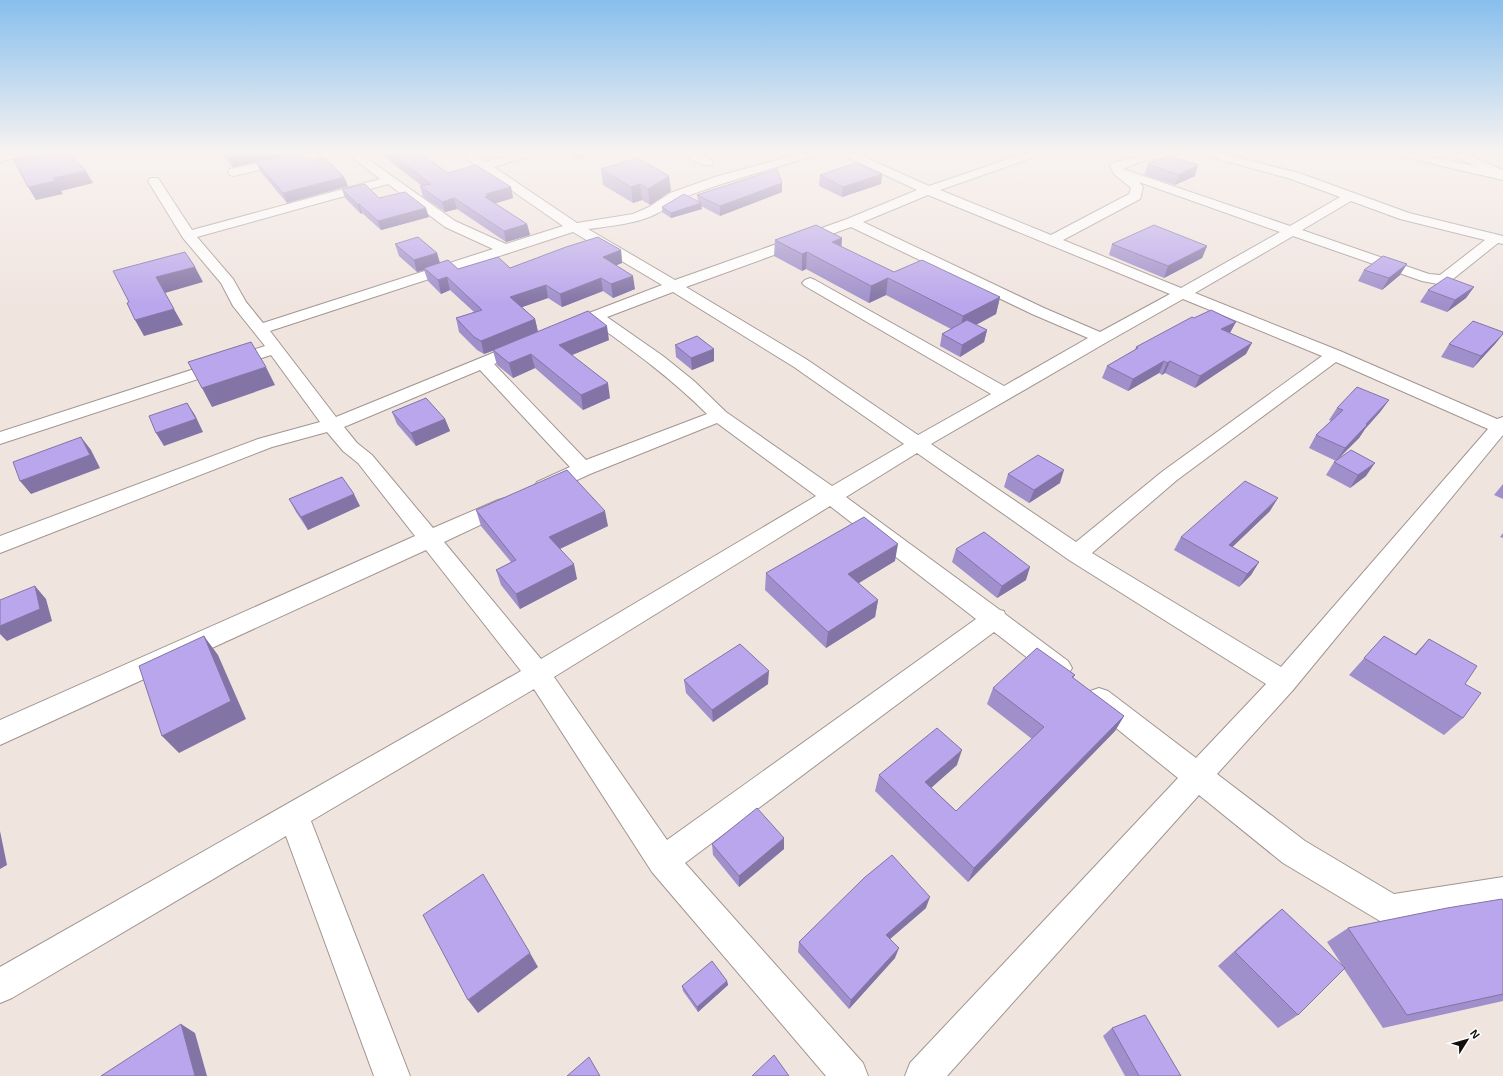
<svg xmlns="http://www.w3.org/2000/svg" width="1503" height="1076" viewBox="0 0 1503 1076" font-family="Helvetica,sans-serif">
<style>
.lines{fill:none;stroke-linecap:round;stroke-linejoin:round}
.minor-casing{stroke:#a19591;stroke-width:2}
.tertiary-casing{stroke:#a19591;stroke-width:2}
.minor{fill:#fff;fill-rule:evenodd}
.tertiary{fill:#fff;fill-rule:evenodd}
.wall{fill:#9f8fcb}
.shaded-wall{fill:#8274a5}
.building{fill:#b9a6ec;stroke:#8274a5}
</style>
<rect width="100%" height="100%" fill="#f0e4df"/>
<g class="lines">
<g class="minor-casing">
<path id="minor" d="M0,154H24L22,156L0,162Z
M300,154H321L319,156L234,176L230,175L228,172L230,169Z
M348,154H361L455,221L506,244L563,226L462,156L460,154H474L486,162L514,154H532L530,156L494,167L577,223L633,214L649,207L670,193L715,177L799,154H817L815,156C773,168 731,180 690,195C678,199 670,207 658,213C637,224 611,226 588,229L675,280L847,219L917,190L845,156L843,154H858L929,186L1022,154H1039L1037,156L940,190L1051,235L1129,194L1131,188L1114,174L1110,166L1112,163L1148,154H1175L1173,156L1140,162L1123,169L1290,226L1340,197L1291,179L1207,156L1205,154H1224L1299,173L1409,213L1503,236V244L1498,243L1448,283L1443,285L1422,281L1293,236L1195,293L1340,351L1497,419L1503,417V435L1293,690L1217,774L1305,841L1394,894L1503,877V909L1391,926L1380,921L1283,863L1199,795L947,1076H905L910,1063L1178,778L1090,707L1086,699L1090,691L1099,688L1108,691L1196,758L1266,684L1069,560L917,453L846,497L1000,610L1004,611L1005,614L1068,661L1072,668L1068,675L1059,678L1050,675L994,632L685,863L863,1063L868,1076H826L652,872L534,689L311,821L410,1076H374L286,836L12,998L0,1003V967L521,671L426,550L0,745V720L415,536L358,463L343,451L327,432L272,447L0,553V536L258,439L320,422L271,355L0,444V432L265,346L233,306L221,283L183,238L148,181L150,178H158L192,230L380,179ZM1139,182L1280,232L1181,288L1063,240L1140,199L1143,187ZM388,184L445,227L493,249L263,323L246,302L233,279L197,237ZM928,195L1170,294L1100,332L1044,308L863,222ZM1351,201L1400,219L1485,240L1440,275L1429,274L1302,230ZM851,227L1032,314L1088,338L1004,386L815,280L810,278L805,280L802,283L805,286L991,394L918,435L806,359L686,287ZM573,232L662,285L589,313L587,316L589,319C632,350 670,377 707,414L586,460L494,364L528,350L530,346L528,342L522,341L336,417L270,331ZM673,292L794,367L904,444L832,486L726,412L694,381L663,356L607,317ZM1183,299L1322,356L1163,471L1076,542L931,444L1107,342ZM1336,362L1488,429L1281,667L1092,553L1177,480ZM480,370L570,467L537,482L534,487L537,492L544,494L551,492L590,474L717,423L816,496L541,659L444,542L512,510L516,505L512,500L505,498L498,500L433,528L372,455L357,443L344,427ZM830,506L976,619L667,840L554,677Z
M683,154C693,154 706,153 713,162L711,165C702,167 693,160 685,156Z
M1452,154H1467L1503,170V179L1454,156Z"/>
</g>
<g class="tertiary-casing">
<path id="tertiary" d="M1397,154H1418L1503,172V180L1403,157L1399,156Z"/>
</g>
<use href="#minor" class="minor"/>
<use href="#tertiary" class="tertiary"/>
</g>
<path class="wall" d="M221,154H299L307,162L344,177L348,186L287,203L260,171L256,162L291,154L233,167Z
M381,154H421L448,173L511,187L513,198L495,203L527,224L530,235L506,242L457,209L445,212L423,197L420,186H422L396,166Z
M569,154H591L578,159Z
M1148,164L1195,176L1175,185L1144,175Z
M601,169L669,176L671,191L650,205L642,200L633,203L603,185Z
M882,174L881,184L842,197L819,186L820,175Z
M782,183V192L720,216L701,206L702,209L671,218L662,212V207L698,201L697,195Z
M342,189L379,198L429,217L381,230L362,213L361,214L345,198Z
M775,240L842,247L894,272L1000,297L996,314L976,325L987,330L984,342L960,357L940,346L942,334L951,329L886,295L869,303L806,269L802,271L774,256Z
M395,244L437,253L440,263L458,269L510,268L621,250L622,263L616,265L635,289L613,298L603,291L562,307L548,298L522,307L535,319L538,332L609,340L572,355L610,398L583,410L535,368L513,378L497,365L493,351L484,354L477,350L459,332L456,318L474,312L450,290L441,294L428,281L424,270L417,272L399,256Z
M1112,244L1207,246L1202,258L1164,278L1109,255Z
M1364,270L1400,275L1382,290L1358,281Z
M1474,287L1466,298L1447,312L1420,302L1428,290Z
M1230,333L1246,354L1195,388L1165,373L1162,375L1159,373L1128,391L1102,378L1107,366L1135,350L1136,347Z
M1503,334L1495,344L1473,368L1441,357L1449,344Z
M675,345L714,349V361L692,370L676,357Z
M1389,400L1380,412L1365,429L1359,438L1338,459L1366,476L1350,488L1326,475L1334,462L1336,461L1309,448L1316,435L1331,421L1329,420L1337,408Z
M392,412L445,419L450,431L416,446L397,424Z
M1008,474L1060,483L1029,503L1004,487Z
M1503,484V499L1494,495Z
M289,499L360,506L308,530L296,512Z
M476,510L608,526L560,549L577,579L520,609L501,585L496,570L511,562L481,526Z
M1270,511L1232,547L1259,562L1251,575L1239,587L1174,550L1181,537Z
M1503,533V538L1500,537Z
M956,549L1026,580L997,598L952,562Z
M895,561L858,583L878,600L875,617L826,648L765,590L766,573Z
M1384,636L1415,654L1429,639L1465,684L1463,718L1444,735L1349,675Z
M1075,675L1073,678L1124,716L1115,731L968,882L875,791L879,775L957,765L931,787L956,811L1032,739L987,704L993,688Z
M684,680L768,684L713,722L686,693Z
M712,844L784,849L739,887L713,855Z
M1503,901V1001L1383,1028L1344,969L1298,1015L1278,1028L1218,966L1264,924L1282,909L1344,968L1327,942L1348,928Z
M926,908L890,939L895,958L849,1009L798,952L799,942Z
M727,981L728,985L698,1012L683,991L682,986Z
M1112,1028L1181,1076H1125L1103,1036Z"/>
<path class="shaded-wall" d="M249,154H293L233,167L229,158Z
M577,154H591L578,159Z
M1198,165L1195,176L1175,185L1179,175Z
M86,171L93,183L61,191L53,178Z
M882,174L881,184L842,197L843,187Z
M669,176L671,191L650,205L648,189Z
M344,177L348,186L287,203L283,193Z
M55,181L63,194L36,200L28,187Z
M782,183V192L720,216V206Z
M640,184L642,200L633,203L631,187Z
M511,187L513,198L490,205L485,197L486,194Z
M454,198L457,209L445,212L442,202Z
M701,203L702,209L671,218V213Z
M359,204L362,213L361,214L358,205Z
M426,208L429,217L381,230L378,221Z
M527,224L530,235L506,242L504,231Z
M842,238L841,255L832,242Z
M1207,246L1202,258L1164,278L1168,266Z
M621,250L622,263L605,270L603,257Z
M807,252L806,269L802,271V254Z
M437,253L440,264L424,268V270L417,272L414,260Z
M1407,264L1400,275L1382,290L1389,278Z
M195,267L203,282L165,293L156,277Z
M633,276L635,289L613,298L611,284Z
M447,277L450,290L441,294L438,280Z
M601,278L603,291L562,307L560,294Z
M888,278L886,295L869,303L871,286Z
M546,285L548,298L514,310L510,297Z
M1474,287L1466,298L1447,312L1455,300Z
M1000,297L996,314L959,334L963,316Z
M174,309L183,325L144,336L135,320Z
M535,319L538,332L484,354L481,341Z
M1236,322L1230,333L1221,329Z
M607,326L609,340L562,359L559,345Z
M987,330L984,342L960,357L962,345Z
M1503,334L1495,344L1473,368L1481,356Z
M1252,343L1246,354L1195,388L1200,376Z
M714,349V361L692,370L691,358Z
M531,354L535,368L513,378L509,363Z
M1164,361L1159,373L1128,391L1133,379Z
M1170,361L1165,373L1162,375L1167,363Z
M266,367L275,385L212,407L202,388Z
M608,383L610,398L583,410L581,395Z
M1389,400L1380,412L1365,429L1359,438L1336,461L1345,448Z
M187,403L195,415L203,432L164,446L156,433Z
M445,419L450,431L416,446L411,433Z
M81,437L91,450L100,468L31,494L20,481Z
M1375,463L1366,476L1350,488L1358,475Z
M1064,470L1060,483L1029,503L1034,490Z
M354,494L360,506L308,530L301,517Z
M1278,498L1270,511L1221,558L1229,545Z
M605,511L608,526L553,552L549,537Z
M898,544L895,561L846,591L848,574Z
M1259,562L1251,575L1239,587L1247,574Z
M574,564L577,579L520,609L516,594Z
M1030,567L1026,580L997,598L1002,586Z
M35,586L46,599L52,621L7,641L0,634V626Z
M878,600L875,617L826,648L828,632Z
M204,636L218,655L246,719L179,753L162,736Z
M769,671L768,684L713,722L712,710Z
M1124,716L1115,731L968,882L974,868Z
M962,750L957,765L921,797L925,782Z
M0,831L7,865L0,869Z
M784,838V849L739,887V876Z
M930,897L926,908L883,945L886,935Z
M899,948L895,958L849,1009L851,1000Z
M530,953L538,967L478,1013L468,1000Z
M727,981L728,985L698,1012L697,1007Z
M181,1024L195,1033L207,1076H195Z"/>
<path class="building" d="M41,154H70L86,171L53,178L55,181L28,187L14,160L41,155Z
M226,154H249L229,158Z
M293,154H299L307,162L325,158L344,177L283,193L256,162Z
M391,154H421L448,173L476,165L511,187L486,194L488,196L485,197L527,224L504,231L454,198L442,202L420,186L431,184Z
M1169,156L1198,165L1179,175L1148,164Z
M638,158L669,176L648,189L640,184L631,187L601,169Z
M856,163L882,174L843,187L820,175Z
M777,169L782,183L720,206L697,195Z
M365,184L379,198L405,192L426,208L378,221L359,204L358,205L342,189Z
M684,194L701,203L671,213L662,207Z
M816,225L842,238L832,242L894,272L922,260L1000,297L963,316L888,278L871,286L807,252L802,254L775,240Z
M1154,225L1207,246L1168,266L1112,244Z
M418,237L437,253L414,260L395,244Z
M598,237L621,250L603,257L633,276L611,284L601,278L560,294L546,285L510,297L535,319L481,341L474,337L456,318L482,310L447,277L438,280L424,268L448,260L458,269L498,257L510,268L566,247Z
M185,252L195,267L156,277L174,309L135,320L127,303L129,302L113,271Z
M1383,256L1407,264L1389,278L1364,270Z
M1447,277L1474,287L1455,300L1428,290Z
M1211,310L1236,322L1221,329L1252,343L1200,376L1170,361L1167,363L1164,361L1133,379L1107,366L1138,348L1136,347L1192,317L1194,318Z
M588,311L607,326L559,345L608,383L581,395L531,354L509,363L493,350Z
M967,320L987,330L962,345L942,334Z
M1473,321L1503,332V334L1481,356L1449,344Z
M697,336L714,349L691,358L675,345Z
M251,342L266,367L202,388L188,362Z
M1357,387L1389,400L1366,424L1367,425L1345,448L1316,435L1343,410L1337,408Z
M426,398L445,419L411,433L392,412Z
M187,403L196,419L156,433L149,416Z
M81,437L90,455L20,481L13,462Z
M1351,450L1375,463L1358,475L1334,462Z
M1038,455L1064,470L1034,490L1008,474Z
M567,470L605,511L549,537L574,564L516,594L496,570L516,560L476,510Z
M342,477L354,494L301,517L289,499Z
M1245,481L1278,498L1229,545L1259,562L1247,574L1181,537Z
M864,517L898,544L848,574L878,600L828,632L766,573Z
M984,532L1030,567L1002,586L956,549Z
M35,586L40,609L0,626V600Z
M204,636L231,701L162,736L139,666Z
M1384,636L1416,655L1429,639L1477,666L1465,684L1481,693L1463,718L1364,658Z
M740,644L769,671L712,710L684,680Z
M1037,648L1075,675L1072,677L1124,716L974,868L879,775L937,728L962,750L925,782L956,811L1044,727L993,688Z
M757,808L784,838L739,876L712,844Z
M892,855L930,897L886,935L899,948L851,1000L799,942L864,878Z
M483,874L530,953L468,1000L423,915Z
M1502,899L1503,901V994L1407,1015L1348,928L1447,908Z
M1282,909L1345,968L1298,1015L1235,952Z
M712,961L727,981L697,1007L682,986Z
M1145,1015L1181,1076H1139L1112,1028Z
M181,1024L195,1076H101Z
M774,1055L789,1076H752Z
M589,1057L600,1076H567Z"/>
<linearGradient id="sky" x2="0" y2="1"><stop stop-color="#87bfed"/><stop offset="0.5" stop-color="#f8f3f1"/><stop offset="1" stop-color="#f8f3f1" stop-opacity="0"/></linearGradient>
<rect width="1503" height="305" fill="url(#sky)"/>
<g transform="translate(1467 1040) rotate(53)" stroke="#ffffff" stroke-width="3" paint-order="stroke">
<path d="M0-3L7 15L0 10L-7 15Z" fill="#120f0d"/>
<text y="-6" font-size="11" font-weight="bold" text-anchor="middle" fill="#120f0d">N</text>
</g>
</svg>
